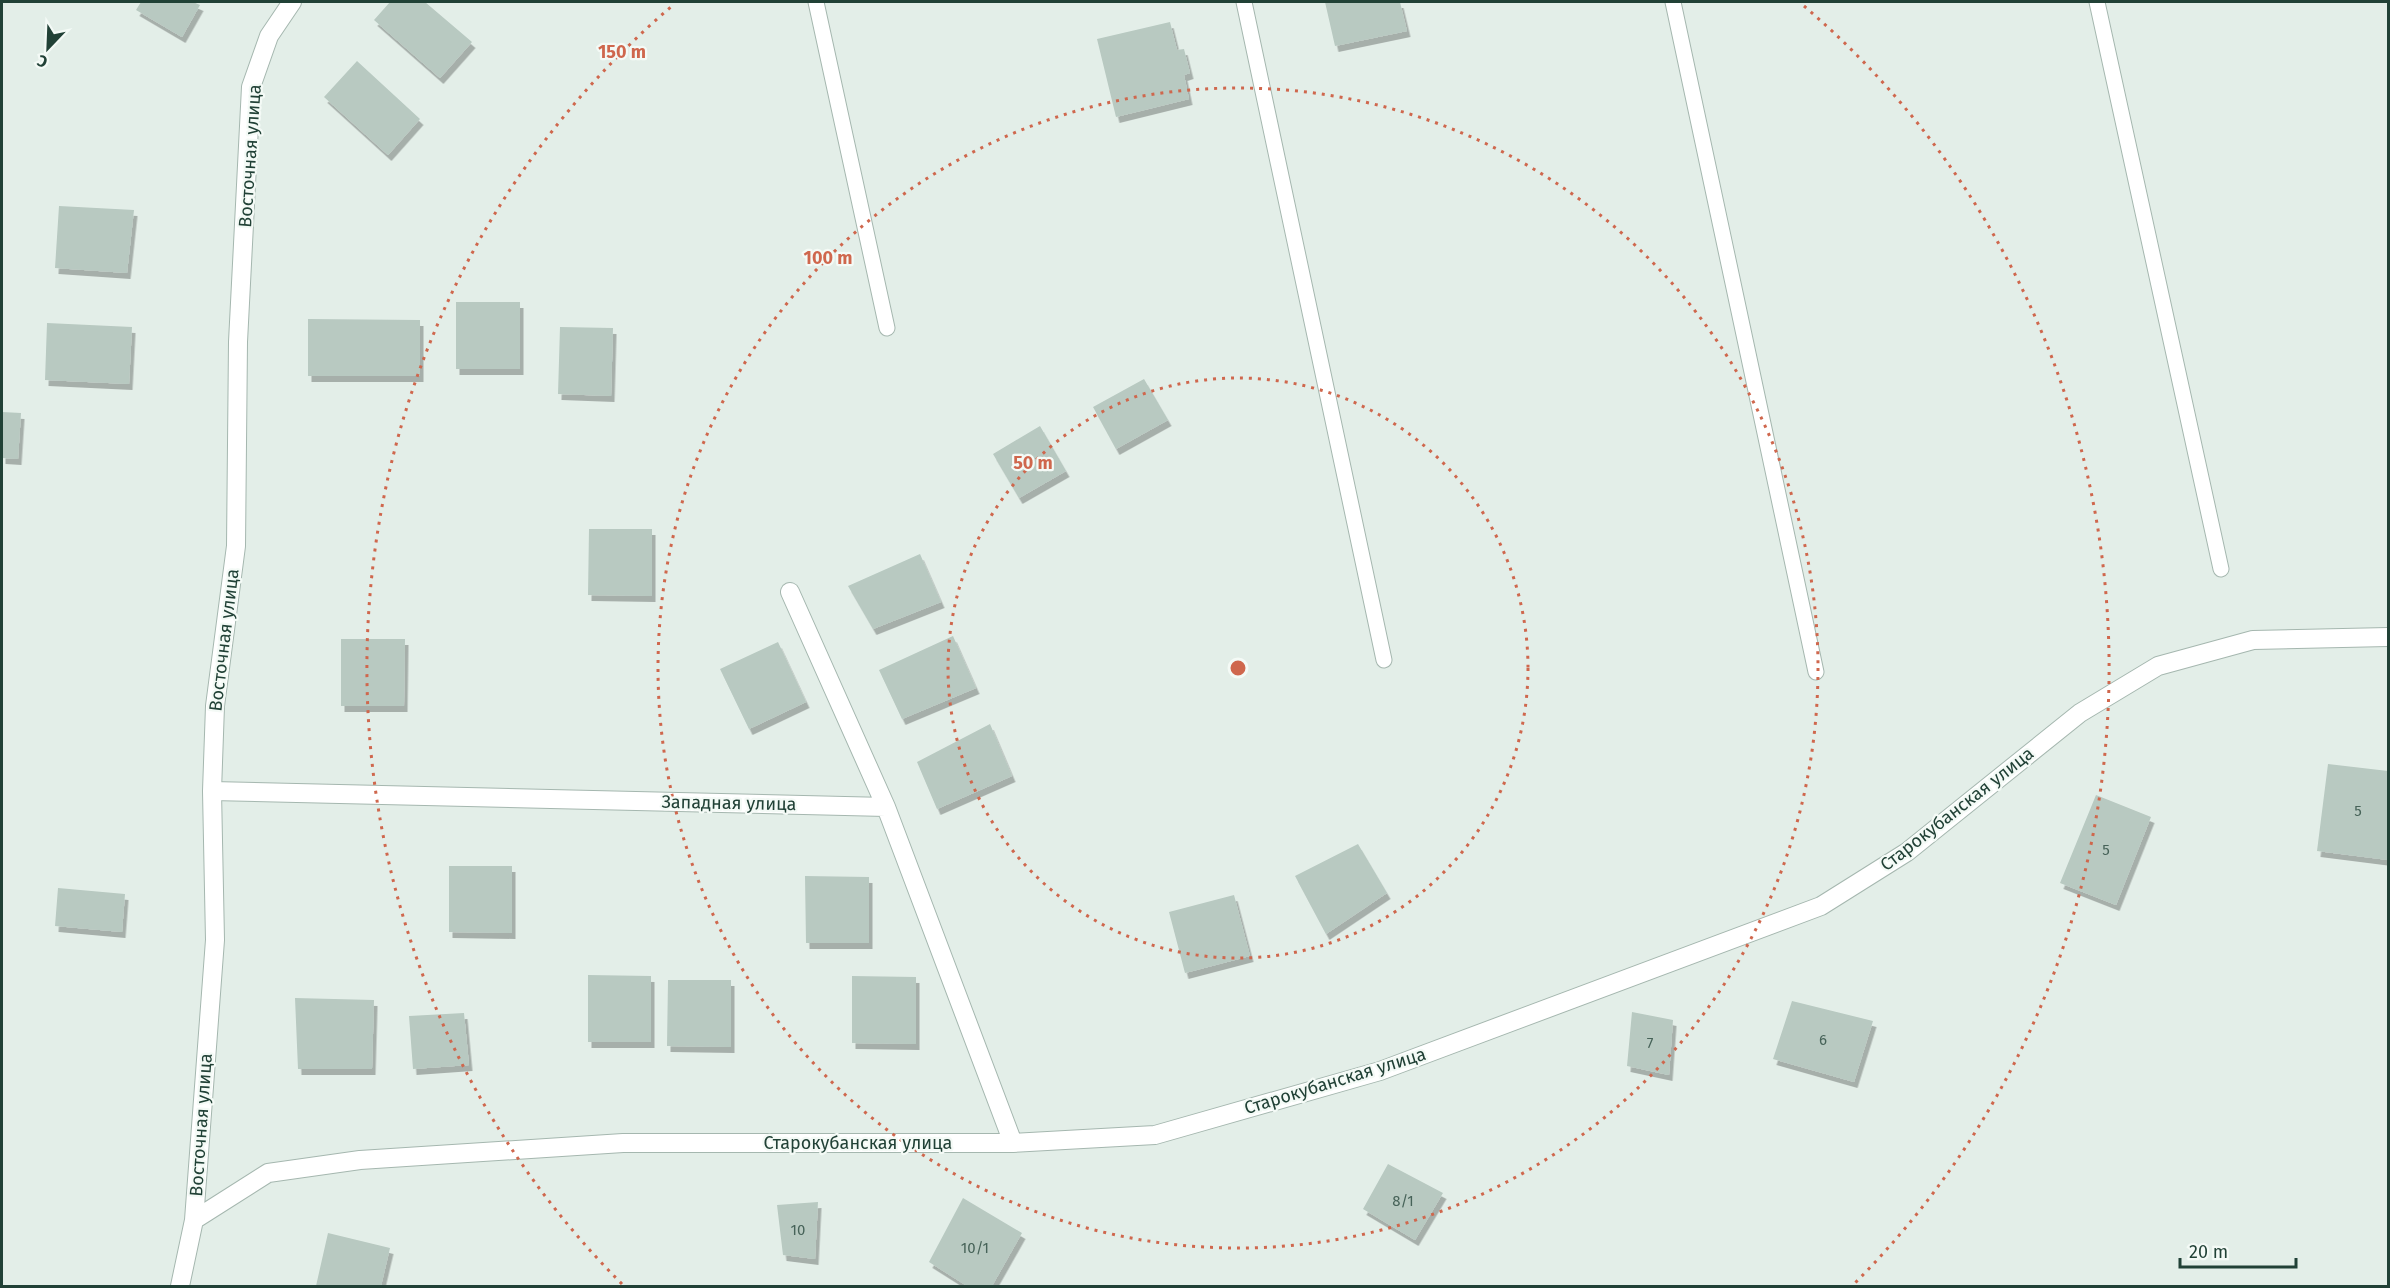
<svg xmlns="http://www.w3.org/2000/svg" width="2390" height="1288" viewBox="0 0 2390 1288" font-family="'Fira Sans',sans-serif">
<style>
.building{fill:#b8c9c1;filter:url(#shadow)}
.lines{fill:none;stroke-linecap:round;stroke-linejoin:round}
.lane-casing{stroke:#a5b7af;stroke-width:17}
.street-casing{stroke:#a5b7af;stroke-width:20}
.lane{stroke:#fff;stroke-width:15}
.street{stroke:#fff;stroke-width:18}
.ring{fill:none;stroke:#cf674d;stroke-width:3;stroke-dasharray:3 6}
.labels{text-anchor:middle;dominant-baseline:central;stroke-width:4.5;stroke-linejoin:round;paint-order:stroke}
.number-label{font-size:15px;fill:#476359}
.street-label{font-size:18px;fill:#214136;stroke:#f4faf6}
.centre{fill:#cf674d;stroke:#f4faf6;stroke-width:3}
.ring-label{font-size:18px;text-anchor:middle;font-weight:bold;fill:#cf674d;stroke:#f4faf6;stroke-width:4.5;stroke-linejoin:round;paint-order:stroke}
</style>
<defs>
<filter id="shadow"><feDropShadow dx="3.5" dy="6" stdDeviation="0" flood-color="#0004"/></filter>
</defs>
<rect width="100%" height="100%" fill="#e3eee8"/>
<path class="building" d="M141,2H193L200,5L182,37L136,10Z
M390,2H425L472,42L440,78L374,20Z
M1325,2H1400L1407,31L1335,46Z
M1170,22L1177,50L1184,49L1190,73L1184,75L1189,99L1116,117L1097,39Z
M357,61L420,119L388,155L324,97Z
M59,206L134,210L127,273L55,268Z
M456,302H520V369H456Z
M308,319L420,320V376H308Z
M47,323L132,327L129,384L45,380Z
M560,327L613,328L611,396L558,394Z
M1144,379L1168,420L1116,449L1093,407Z
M2,412L21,413L18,459L2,458Z
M1040,426L1066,471L1019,498L993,454Z
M589,529H652V596L588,595Z
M920,554L941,602L873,629L848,586Z
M953,636L976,688L902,719L879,670Z
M341,639H405L404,706H341Z
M778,642L806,702L749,729L720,669Z
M990,724L1012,776L937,809L917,762Z
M2328,764L2388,771V860L2317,851Z
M2096,795L2151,817L2116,905L2060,883Z
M1358,844L1387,893L1326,934L1295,876Z
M449,866H512V933L449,932Z
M805,876L869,877V943H806Z
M58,888L125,894L122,932L55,926Z
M1234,895L1250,956L1185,973L1169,912Z
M588,975L651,976V1042H588Z
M852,976L916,977V1044L852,1043Z
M668,980H731V1047L667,1046Z
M295,998L374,1000L372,1069H298Z
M1792,1001L1873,1021L1854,1082L1773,1059Z
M1632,1012L1673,1020L1669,1075L1627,1066Z
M464,1013L469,1065L413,1069L409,1016Z
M1388,1164L1443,1193L1415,1240L1363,1209Z
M963,1198L1022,1233L992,1286H967L929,1262Z
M818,1202L815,1259L783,1255L777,1205Z
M328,1233L390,1248L381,1286H316Z"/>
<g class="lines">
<g class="lane-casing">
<path id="lane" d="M816,2L887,328
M1244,2L1384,660
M1673,2L1816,672
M2097,2L2221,569"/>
</g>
<g class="street-casing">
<path id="street" d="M790,592L886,807
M212,791L886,807L1013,1143
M194,1220L268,1173L360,1160L623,1143H1013L1155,1135L1380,1071L1821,906L1907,852L2080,713L2158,666L2253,640L2388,637
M180,1286L194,1220L215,940L212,791L215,706L236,546L238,342L251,87L269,36L292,2"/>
</g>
<use href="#lane" class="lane"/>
<use href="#street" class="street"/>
</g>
<g class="ring">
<circle cx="1238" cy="668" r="290"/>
<circle cx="1238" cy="668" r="580"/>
<path d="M622 1284A871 871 0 0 1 672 6M1804 6A871 871 0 0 1 1854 1284"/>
</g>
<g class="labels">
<g class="number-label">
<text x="2358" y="811">5</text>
<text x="2106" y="850">5</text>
<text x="1823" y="1040">6</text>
<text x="1650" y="1043">7</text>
<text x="1403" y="1201">8/1</text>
<text x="798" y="1230">10</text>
<text x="975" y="1248">10/1</text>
</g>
<g class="street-label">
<text transform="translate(250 156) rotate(-86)">Восточная улица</text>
<text transform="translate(224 640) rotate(-83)">Восточная улица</text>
<text transform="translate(729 803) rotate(1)">Западная улица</text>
<text transform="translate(1957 809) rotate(-38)">Старокубанская улица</text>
<text transform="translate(1335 1081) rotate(-17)">Старокубанская улица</text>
<text transform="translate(201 1125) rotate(-86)">Восточная улица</text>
<text x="858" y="1143">Старокубанская улица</text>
</g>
</g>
<circle cx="1238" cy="668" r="9" class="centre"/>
<g class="ring-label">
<text x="622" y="58">150 m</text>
<text x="828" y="264">100 m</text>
<text x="1033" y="469">50 m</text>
</g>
<rect width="2390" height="1288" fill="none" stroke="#214136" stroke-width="6"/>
<g transform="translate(48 48) rotate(203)" stroke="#f4faf6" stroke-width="4.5" paint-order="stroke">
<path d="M0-4.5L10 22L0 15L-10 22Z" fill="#214136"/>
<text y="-9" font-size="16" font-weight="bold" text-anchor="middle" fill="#214136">С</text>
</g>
<path d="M2180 1258v9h116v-9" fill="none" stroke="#214136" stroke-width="3"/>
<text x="2189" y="1258" font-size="18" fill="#214136" stroke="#f4faf6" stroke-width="4.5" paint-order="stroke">20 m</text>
</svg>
